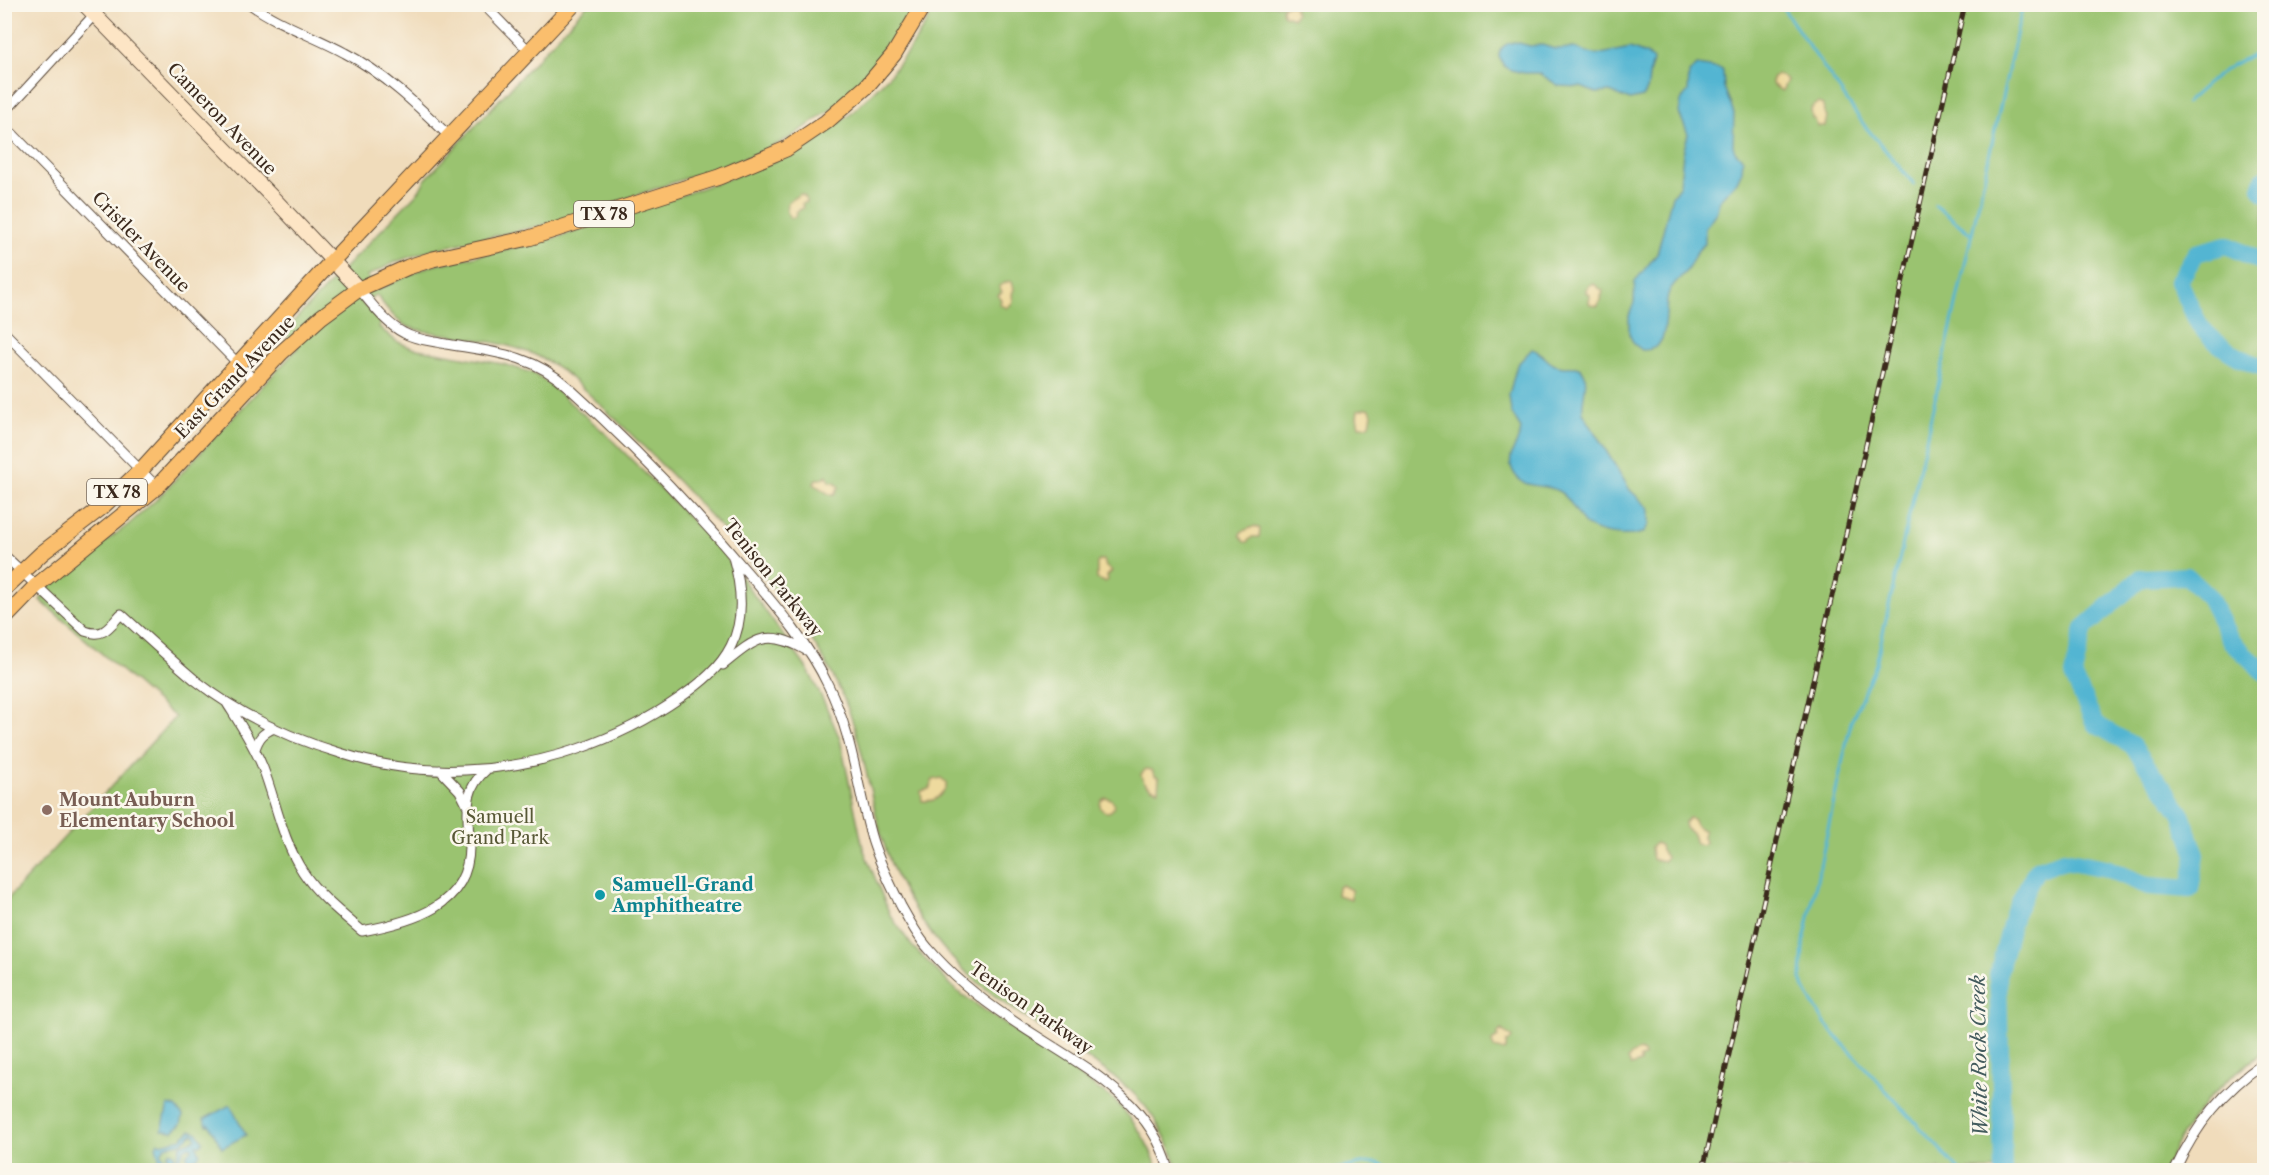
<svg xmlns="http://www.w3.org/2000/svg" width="2269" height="1175" viewBox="0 0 2269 1175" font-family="'Libre Caslon Text',serif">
  <rect width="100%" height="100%" fill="#fbf7ec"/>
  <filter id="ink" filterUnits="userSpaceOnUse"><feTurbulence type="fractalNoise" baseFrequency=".0167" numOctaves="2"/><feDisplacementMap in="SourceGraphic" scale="12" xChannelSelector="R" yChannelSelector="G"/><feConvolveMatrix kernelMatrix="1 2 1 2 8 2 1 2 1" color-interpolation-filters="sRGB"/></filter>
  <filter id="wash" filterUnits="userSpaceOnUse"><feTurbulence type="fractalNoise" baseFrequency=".008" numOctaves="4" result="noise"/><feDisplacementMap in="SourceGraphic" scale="24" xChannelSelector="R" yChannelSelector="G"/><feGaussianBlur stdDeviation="1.35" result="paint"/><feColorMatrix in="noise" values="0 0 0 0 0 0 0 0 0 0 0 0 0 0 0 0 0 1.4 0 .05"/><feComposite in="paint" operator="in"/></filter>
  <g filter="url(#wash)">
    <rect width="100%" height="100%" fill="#f0dcbb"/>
    <path fill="#9ac36f" stroke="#6a7646" stroke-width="1.5" d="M 587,5 L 921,5 L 874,70 L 832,109 L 791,137 L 759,153 L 561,221 L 431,250 L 398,261 L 367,276 L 377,290 L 427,267 L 555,238 L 626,215 L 766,165 L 810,143 L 851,114 L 888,77 L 913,45 L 937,5 L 2264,5 L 2264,1052 C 2221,1080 2183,1121 2165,1170 L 1178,1170 C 1171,1143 1152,1110 1131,1091 C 1115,1076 1098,1065 1080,1054 C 1033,1022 979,991 942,947 C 915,915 894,879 882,838 C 868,788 862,735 839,688 C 811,629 768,580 725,532 C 676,478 625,426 570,377 C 534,345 489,342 443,334 C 431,332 417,331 406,326 C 394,320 385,305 376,295 L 362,303 L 378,319 L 380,324 L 379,327 L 396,341 L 412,348 L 503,364 L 532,373 L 544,380 L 605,433 L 722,551 L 808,670 L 825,704 L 840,739 L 863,848 L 890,915 L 912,946 L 957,991 L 1114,1100 C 1135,1121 1149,1142 1158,1170 L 5,1170 L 4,903 L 175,717 L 40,600 L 49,587 L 64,572 L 128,525 L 158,498 L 298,348 L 283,332 L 419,191 L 425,180 Z"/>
    <path fill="#eeda9e" stroke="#94825e" stroke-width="1.5" d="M 1285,5 L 1296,5 L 1294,8 L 1296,13 L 1293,18 L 1283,14 L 1282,8 Z
      M 1776,75 L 1784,77 L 1787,80 L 1782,91 L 1772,84 L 1772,78 Z
      M 1818,103 L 1823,105 L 1824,113 L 1827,117 L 1825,126 L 1817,126 L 1815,120 L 1812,118 L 1811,109 Z
      M 800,194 L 805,196 L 806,202 L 802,204 L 803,208 L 796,212 L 795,217 L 790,218 L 787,212 L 788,202 Z
      M 1009,281 L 1012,282 L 1014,289 L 1012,294 L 1013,302 L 1007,308 L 1000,304 L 1001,300 L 998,295 L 1002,292 L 999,286 Z
      M 1591,284 L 1594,284 L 1603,291 L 1598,306 L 1590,305 L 1589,303 L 1590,295 L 1586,292 L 1586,289 Z
      M 1367,408 L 1370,409 L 1372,414 L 1370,424 L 1367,426 L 1359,426 L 1357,417 L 1358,410 Z
      M 827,475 L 830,482 L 835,482 L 839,487 L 834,495 L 829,494 L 814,484 L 816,479 L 821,479 Z
      M 1255,526 L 1260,529 L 1259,537 L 1252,537 L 1247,542 L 1244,542 L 1240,535 L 1241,532 Z
      M 1100,560 L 1104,560 L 1106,567 L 1112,571 L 1107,576 L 1108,580 L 1105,582 L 1097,579 L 1097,563 Z
      M 1146,769 L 1152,770 L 1154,775 L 1159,778 L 1158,790 C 1150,789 1142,782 1141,774 Z
      M 941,778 L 946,782 L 946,788 C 936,799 938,801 922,801 L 921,791 L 929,789 L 933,780 Z
      M1100 805a7 7 0 1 1 14 0a7 7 0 1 1-14 0Z
      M 1689,818 L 1693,819 L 1697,827 L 1704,831 L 1703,837 L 1705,842 L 1703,845 L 1696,844 L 1693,834 L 1685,828 L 1684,823 Z
      M 1656,843 L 1660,845 L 1661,851 L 1666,857 L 1664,861 L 1652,859 L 1651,847 Z
      M 1342,885 L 1351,890 L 1351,899 L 1337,895 L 1338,887 Z
      M 1501,1030 L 1512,1037 L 1510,1041 L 1506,1042 L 1506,1049 L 1504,1051 L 1494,1048 L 1492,1043 L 1493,1040 L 1498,1037 L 1498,1033 Z
      M 1639,1051 L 1643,1053 L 1644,1057 L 1640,1058 L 1640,1063 L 1631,1066 L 1628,1059 L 1632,1054 Z"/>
    <path fill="#53b5d2" stroke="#477078" stroke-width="1.5" fill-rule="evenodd" d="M 1515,42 L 1530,46 L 1542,45 L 1555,49 L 1575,48 L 1596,55 L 1630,48 L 1646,54 L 1653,60 C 1653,66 1649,70 1649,76 C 1648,85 1649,89 1643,97 L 1630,100 L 1610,92 L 1596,93 L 1581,87 L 1559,86 L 1539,73 L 1524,73 L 1511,70 L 1504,66 L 1499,57 C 1499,47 1507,43 1515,42 Z
      M 1697,65 L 1721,69 L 1723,71 L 1724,87 L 1734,113 L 1733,146 L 1735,151 L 1743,159 L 1742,171 L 1737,182 L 1719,200 L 1717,211 L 1705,228 L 1705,244 C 1694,251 1694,260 1687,270 C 1681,278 1673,283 1669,292 C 1662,310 1674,351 1642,350 L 1634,344 L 1629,334 L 1629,316 L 1634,303 L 1635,281 L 1657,254 L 1672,196 L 1680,185 L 1683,153 L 1688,134 L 1679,113 L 1681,101 L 1688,91 L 1689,73 Z
      M 1532,349 C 1542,352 1546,361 1555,365 C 1563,369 1572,365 1579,368 C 1593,375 1580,401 1583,413 L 1630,490 L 1649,508 L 1649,524 L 1644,532 C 1630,539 1593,534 1583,522 C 1574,511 1570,496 1556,490 C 1542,483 1521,491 1512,469 C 1506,455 1520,442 1521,429 L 1511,412 L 1509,395 L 1517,365 Z
      M 168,1105 L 176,1107 L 183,1116 L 181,1124 L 173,1131 L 162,1130 Z
      M 230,1105 L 246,1135 L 222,1148 L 209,1124 L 207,1125 L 204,1119 Z
      M 191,1130 L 198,1133 L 203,1141 L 201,1145 L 196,1145 L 200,1153 L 198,1157 L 189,1161 L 186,1154 L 192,1150 L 192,1147 L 189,1146 L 184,1149 C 180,1161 174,1171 160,1162 L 156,1146 L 158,1142 L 161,1144 L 180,1139 ZM 192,1134 L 195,1135 L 196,1139 L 181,1145 L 177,1158 L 174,1159 L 174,1153 L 170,1151 L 167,1155 L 172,1161 L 164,1159 L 161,1153 L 165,1146 L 181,1143 Z"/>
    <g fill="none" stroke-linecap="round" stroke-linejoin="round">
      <path stroke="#53b5d2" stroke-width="3" d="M 1780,4 L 1864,125 L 1914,184
        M 2186,103 C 2209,82 2230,61 2261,53 L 2264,55
        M 1935,205 L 1971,234
        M 1333,1170 C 1347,1168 1364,1161 1378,1163 C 1385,1165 1389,1170 1397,1170
        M 1959,1170 L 1826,1025 L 1804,988 L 1801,978 L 1803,945 L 1851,722 L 1876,664 L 2023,4"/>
      <path stroke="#53b5d2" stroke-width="18" d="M 2264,179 L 2261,188 L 2264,192
        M 2264,263 L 2227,245 L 2196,253 L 2179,281 C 2186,295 2191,310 2199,324 C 2211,342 2244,363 2264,367
        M 2003,1170 L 1998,974 L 2014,914 L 2036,870 L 2064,860 L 2106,868 L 2148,886 L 2190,889 L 2196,855 L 2181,813 L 2132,745 L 2095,724 L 2073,675 L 2084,628 L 2141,578 L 2187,576 L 2209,597 L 2231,641 L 2264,672"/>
    </g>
  </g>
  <g filter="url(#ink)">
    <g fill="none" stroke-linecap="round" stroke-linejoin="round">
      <g stroke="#564536" stroke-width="11">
        <path id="street" d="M 250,4 C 279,25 314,36 345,53 C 384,73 418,106 449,136
          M 483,4 L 530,52
          M 4,113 L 104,4
          M 4,125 L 255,381
          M 359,289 C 372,304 386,324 404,333 C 416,340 432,341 446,344 C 493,352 532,354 568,387 C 634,446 695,510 752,578 C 780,611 809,645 828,685 C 852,733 857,786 871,836 C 878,861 890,883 901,906 C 909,920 917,936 928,948 C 951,975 979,998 1009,1018 C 1069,1060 1149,1093 1169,1170
          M 4,332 L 157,487
          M 4,555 L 85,631 C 104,638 109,627 121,614 C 145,636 170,659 195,680 C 237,713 289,738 340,753 C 380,766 423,772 465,770 C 542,767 618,741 681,697 C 701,683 720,668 731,646 C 745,619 741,585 733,557
          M 723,665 C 755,639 766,628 806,650
          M 227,703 C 240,724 254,745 263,768 C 276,802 282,840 303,872 C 318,895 341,913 362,931 C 411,922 470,907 469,845 C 469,814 461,791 487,769
          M 255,749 C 259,737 263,733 274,728
          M 440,770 L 460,791 L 467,805
          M 2175,1170 C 2195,1126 2224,1090 2264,1063"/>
      </g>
      <g stroke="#564536" stroke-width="16">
        <path id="secondary" d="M 84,4 L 277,202 L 359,289"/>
      </g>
      <g stroke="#564536" stroke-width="17">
        <path id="primary" d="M 4,589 L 42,553 L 101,508 L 140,471 L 332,261 L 574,4
          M 4,619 L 36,586 L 157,487 L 281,353 L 321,317 L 359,289 L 408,267 L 433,259 L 529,238 L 719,177 L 786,149 L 826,122 L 866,87 L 894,54 L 924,4"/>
      </g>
      <use href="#street" stroke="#fff" stroke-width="9"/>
      <use href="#secondary" stroke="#fde5c5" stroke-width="14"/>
      <use href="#primary" stroke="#fabe6d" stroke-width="15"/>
      <g stroke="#3b2a1e" stroke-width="5">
        <path id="rail" d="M 1703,1170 L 1965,4"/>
      </g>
      <use href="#rail" stroke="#fbf7ec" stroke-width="3" stroke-dasharray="9" stroke-linecap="butt"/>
    </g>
  </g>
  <circle fill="#8d6e63" stroke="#fbf7ec" stroke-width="2" cx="47" cy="810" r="6"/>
  <circle fill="#0f9aa8" stroke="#fbf7ec" stroke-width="2" cx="600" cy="895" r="6"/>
  <g text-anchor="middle" stroke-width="5" stroke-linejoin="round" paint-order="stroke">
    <g fill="#fbf7ec" stroke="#75685c" stroke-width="1.5">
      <rect x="574" y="201" width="60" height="26" rx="4.5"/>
      <rect x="87" y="479" width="60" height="26" rx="4.5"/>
    </g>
    <g font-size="16" font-weight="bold" fill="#3b2a1e">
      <text x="604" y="220">TX 78</text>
      <text x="117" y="498">TX 78</text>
    </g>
    <g font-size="18" fill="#3b2a1e" stroke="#fbf7ec">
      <text transform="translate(222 119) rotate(46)" y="6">Cameron Avenue</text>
      <text transform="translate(141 242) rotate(46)" y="6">Cristler Avenue</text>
      <text transform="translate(235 377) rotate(-46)" y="6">East Grand Avenue</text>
      <text transform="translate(773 578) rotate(51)" y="6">Tenison Parkway</text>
      <text transform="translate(1031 1008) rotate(35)" y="6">Tenison Parkway</text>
    </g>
    <g font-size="18" font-weight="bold" fill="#785e54" stroke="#fbf7ec" text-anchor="start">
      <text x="59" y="806">Mount Auburn<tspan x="59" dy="21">Elementary School</tspan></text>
    </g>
    <g font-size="18" fill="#585836" stroke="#fbf7ec">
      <text x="500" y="823">Samuell<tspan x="500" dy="21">Grand Park</tspan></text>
    </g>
    <g font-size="18" font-weight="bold" fill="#0d838f" stroke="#fbf7ec" text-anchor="start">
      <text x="612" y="891">Samuell-Grand<tspan x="612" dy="21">Amphitheatre</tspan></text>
    </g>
    <g font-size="20" font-style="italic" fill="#435b5d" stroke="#fbf7ec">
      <text transform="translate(1979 1056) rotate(-91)" y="7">White Rock Creek</text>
    </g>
  </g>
  <rect width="2269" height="1175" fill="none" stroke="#fbf7ec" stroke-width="24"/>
</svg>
